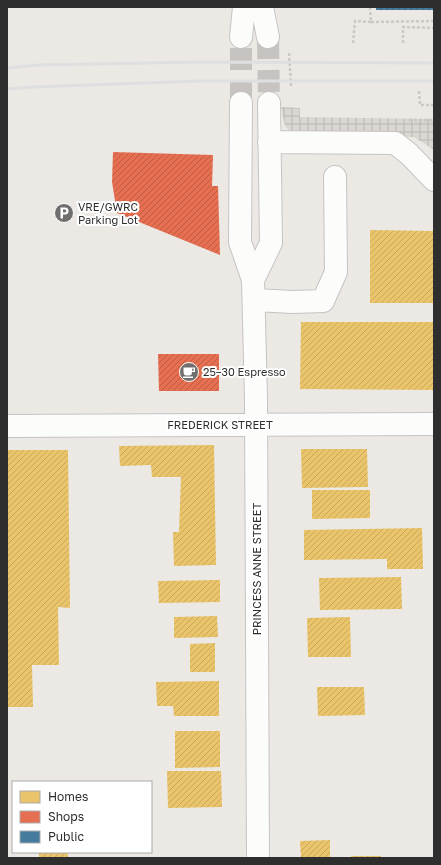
<svg xmlns="http://www.w3.org/2000/svg" width="441" height="865" viewBox="0 0 441 865" font-family="'Golos Text',sans-serif">
  <defs>
    <pattern id="plaza-grid" width="8" height="8" patternUnits="userSpaceOnUse"><rect width="8" height="8" fill="#dad6d2"/><path d="M0 4h8M4 0v8" fill="none" stroke="#bbb8b5"/></pattern>
    <pattern id="homes-hatch" width="6" height="6" patternUnits="userSpaceOnUse"><rect width="6" height="6" fill="#e9c46a"/><path d="M-1 1l2-2M0 6l6-6M5 7l2-2" fill="none" stroke="#c8a95c"/></pattern>
    <pattern id="shops-hatch" width="6" height="6" patternUnits="userSpaceOnUse"><rect width="6" height="6" fill="#e76f51"/><path d="M-1 1l2-2M0 6l6-6M5 7l2-2" fill="none" stroke="#bc5c44"/></pattern>
    <pattern id="public-hatch" width="6" height="6" patternUnits="userSpaceOnUse"><rect width="6" height="6" fill="#457b9d"/><path d="M-1 1l2-2M0 6l6-6M5 7l2-2" fill="none" stroke="#3a6580"/></pattern>
  </defs>
  <rect width="100%" height="100%" fill="#ece8e4"/>
  <path fill="url(#plaza-grid)" d="M 281,107 L 300,108 L 300,117 L 434,119 L 434,150 L 414,137 L 295,136 L 285,126 Z"/>
  <path fill="url(#homes-hatch)" d="M 370,230 L 434,231 L 434,303 L 370,303 Z
    M 301,322 L 434,322 L 434,390 L 300,389 Z
    M 214,445 L 216,565 L 174,566 L 173,532 L 179,532 L 181,477 L 152,477 L 151,465 L 120,466 L 119,446 Z
    M 301,449 L 367,449 L 368,487 L 302,488 Z
    M 7,450 L 68,450 L 70,608 L 58,607 L 59,665 L 32,665 L 33,707 L 7,707 Z
    M 312,490 L 370,490 L 370,518 L 312,519 Z
    M 422,528 L 423,569 L 387,569 L 387,559 L 304,560 L 304,530 Z
    M 401,577 L 402,609 L 320,610 L 319,578 Z
    M 220,580 L 220,602 L 159,603 L 158,581 Z
    M 217,616 L 218,637 L 174,638 L 174,617 Z
    M 350,617 L 351,657 L 308,657 L 307,618 Z
    M 215,643 L 215,672 L 190,672 L 190,644 Z
    M 219,681 L 219,716 L 174,716 L 173,706 L 157,706 L 156,682 Z
    M 317,687 L 364,687 L 365,715 L 318,716 Z
    M 175,731 L 220,731 L 220,767 L 175,768 Z
    M 167,771 L 221,771 L 222,807 L 168,808 Z
    M 330,840 L 330,858 L 301,858 L 300,841 Z
    M 39,852 L 68,852 L 68,858 L 39,858 Z
    M 351,856 L 381,856 L 381,858 L 351,858 Z"/>
  <path fill="url(#shops-hatch)" d="M 113,152 L 213,155 L 212,186 L 218,186 L 220,255 L 117,213 L 112,182 Z
    M 158,354 L 219,354 L 219,391 L 159,391 Z"/>
  <path fill="url(#public-hatch)" d="M 376,7 L 434,7 L 434,10 L 376,10 Z"/>
  <g fill="none" stroke-linecap="round" stroke-linejoin="round">
    <path stroke="#c6c3c0" stroke-width="22" stroke-dasharray="22 11" stroke-linecap="butt" d="M 268,37 L 269,103
      M 241,103 L 241,37"/>
    <g stroke="#c5c4c5" stroke-width="24">
      <path id="minor" d="M 262,7 L 268,37
        M 241,37 L 244,7
        M 241,103 L 240,242 L 253,280 L 256,400 L 258,858
        M 269,142 L 395,143 L 409,154 L 434,180
        M 253,280 L 271,243 L 269,103
        M 254,300 L 293,302 L 323,301 L 336,272 L 335,177
        M 7,426 L 434,424"/>
    </g>
    <path stroke="#c9c9c8" stroke-width="2.5" stroke-dasharray="3 2" stroke-linecap="butt" d="M 370,7 L 371,22 L 434,21
      M 353,43 L 355,21 L 371,22
      M 403,43 L 403,27 L 434,28
      M 289,53 L 291,86
      M 419,91 L 420,105 L 434,105
      M 409,120 L 434,120"/>
    <use href="#minor" stroke="#fcfcfb" stroke-width="22"/>
    <path stroke="#dfdfe1" stroke-width="3" d="M 7,68 L 39,65 L 200,62 L 434,63
      M 7,89 L 33,87 L 200,81 L 434,81"/>
  </g>
  <defs>
    <g id="parking-disc" transform="scale(1)"><circle r="9.5" fill="#706f6e" stroke="#fff"/><path d="M-3.5-5.5H1a3.5 3.5 0 0 1 0 7H-1V5.5H-3.5ZM-1-3.4V-.6H.8a1.4 1.4 0 0 0 0-2.8Z" fill="#fff"/></g>
    <g id="cafe-disc" transform="scale(1)"><circle r="9.5" fill="#706f6e" stroke="#fff"/><path d="M-5.5-4.5H6V0H3Q3 3.5 0 3.5H-2.5Q-5.5 3.5-5.5 0ZM3-3.2v2h1.7v-2ZM-6 4.5H4V6H-6Z" fill="#fff"/></g>
  </defs>
  <g fill-rule="evenodd">
    <use href="#parking-disc" x="64" y="213"/>
    <use href="#cafe-disc" x="189" y="372"/>
  </g>
  <g text-anchor="middle" stroke-width="4" stroke-linejoin="round" paint-order="stroke">
    <g font-size="11" fill="#2e2e2e" stroke="#fff" text-anchor="start">
      <text x="78" y="211">VRE/GWRC<tspan x="78" dy="13">Parking Lot</tspan></text>
      <text x="203" y="376">25–30 Espresso</text>
    </g>
    <g font-size="11" fill="#2e2e2e" stroke="#fff">
      <text x="220" y="429">FREDERICK STREET</text>
      <text transform="translate(257 569) rotate(-90)" y="4">PRINCESS ANNE STREET</text>
    </g>
  </g>
  <rect width="441" height="865" fill="none" stroke="#2e2e2e" stroke-width="16"/>
  <rect x="12" y="781" width="140" height="72" fill="#ffffff" stroke="#ababab"/>
  <rect x="20" y="791" width="20" height="12" fill="#e9c46a" stroke="#ababab"/>
  <text x="48" y="801" font-size="12" fill="#2e2e2e">Homes</text>
  <rect x="20" y="811" width="20" height="12" fill="#e76f51" stroke="#ababab"/>
  <text x="48" y="821" font-size="12" fill="#2e2e2e">Shops</text>
  <rect x="20" y="831" width="20" height="12" fill="#457b9d" stroke="#ababab"/>
  <text x="48" y="841" font-size="12" fill="#2e2e2e">Public</text>
</svg>
